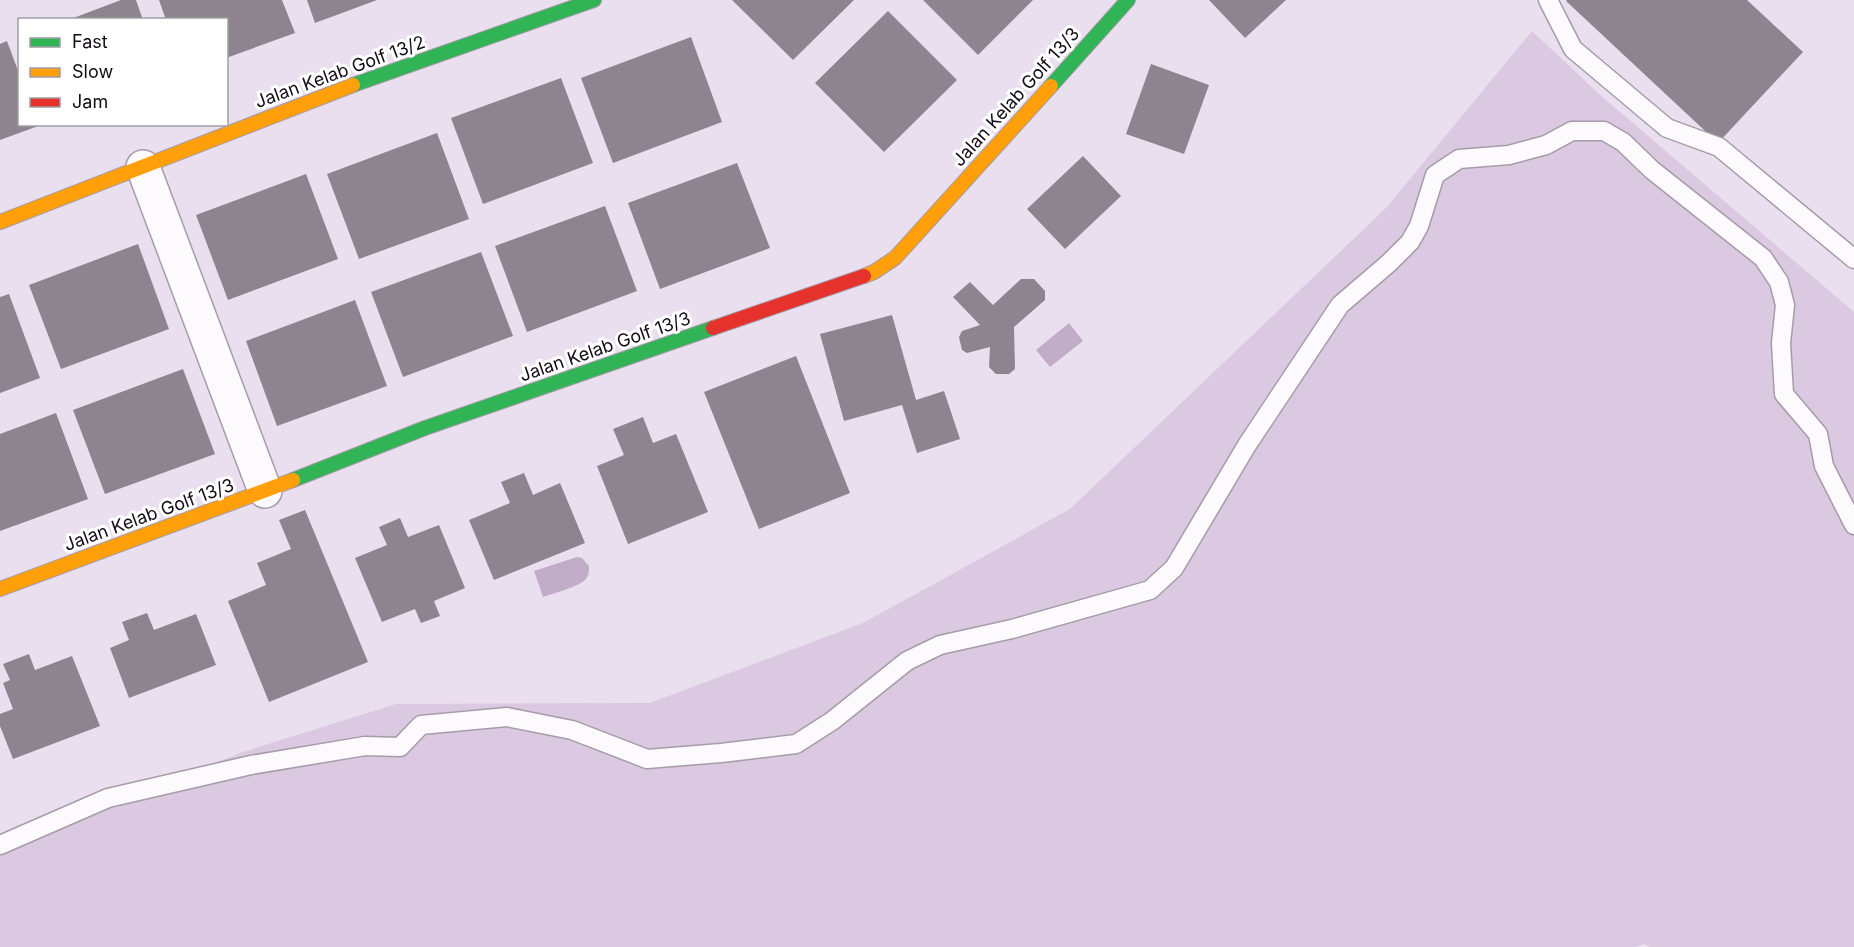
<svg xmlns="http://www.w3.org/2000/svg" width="1854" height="947" viewBox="0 0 1854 947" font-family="Inter,sans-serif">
  <rect width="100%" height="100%" fill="#eadfef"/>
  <path fill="#dbc8e1" d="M 1532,31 L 1599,94 L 1854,312 L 1854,947 L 1650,947 L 1644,944 L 1635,947 L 0,947 L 0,848 L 240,753 L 396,704 L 650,703 L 863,623 L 1070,509 L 1386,208 Z"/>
  <path fill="#c1adc7" d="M 1069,323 L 1083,341 L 1050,367 L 1036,350 Z
    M 577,557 L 582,558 L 589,566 C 589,571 589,576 585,580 C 578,587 554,593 543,597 L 534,571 Z"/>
  <path fill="#8d8490" d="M 121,0 L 136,0 L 143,20 L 68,20 Z
    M 159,0 L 282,0 L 295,33 L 226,58 L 226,20 L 166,20 Z
    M 307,0 L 377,0 L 315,23 Z
    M 732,0 L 854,0 L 793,60 Z
    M 923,0 L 1033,0 L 978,55 Z
    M 1209,0 L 1286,0 L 1245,38 Z
    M 1567,0 L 1747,0 L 1803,52 L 1718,143 L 1566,1 Z
    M 888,11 L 957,80 L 884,152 L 815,83 Z
    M 691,37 L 722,122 L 613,163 L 581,78 Z
    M 7,41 L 20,76 L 20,124 L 41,125 L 0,140 L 0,44 Z
    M 1151,64 L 1209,85 L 1184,154 L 1126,134 Z
    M 561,78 L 593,163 L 483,204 L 451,118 Z
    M 437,133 L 469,219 L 359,259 L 327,174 Z
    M 1083,156 L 1121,196 L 1065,249 L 1027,209 Z
    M 737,163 L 770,248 L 660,289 L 628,203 Z
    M 306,174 L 338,259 L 228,300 L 196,215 Z
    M 605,206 L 637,291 L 527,332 L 495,246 Z
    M 138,244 L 169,329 L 61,369 L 29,285 Z
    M 481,252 L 513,336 L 403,377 L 371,292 Z
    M 1021,279 L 1034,279 L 1045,291 L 1045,300 L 1014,327 L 1015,369 L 1009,374 L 996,374 L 989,367 L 990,347 L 967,353 L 962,350 L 959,337 L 962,331 L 980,325 L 953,297 L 970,282 L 993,305 Z
    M 9,294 L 40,378 L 0,393 L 0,297 Z
    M 355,300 L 387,386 L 277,426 L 246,341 Z
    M 892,315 L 916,400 L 944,391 L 960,439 L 917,453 L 902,405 L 844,421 L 820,334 Z
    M 796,356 L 850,493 L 759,529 L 704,392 Z
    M 183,369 L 215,454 L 105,494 L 73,410 Z
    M 56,413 L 88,499 L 0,531 L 0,434 Z
    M 643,417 L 653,443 L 676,434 L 708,512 L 628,544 L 597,466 L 624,455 L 613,429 Z
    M 524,473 L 533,495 L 560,483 L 585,543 L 494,580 L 469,520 L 510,503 L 501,482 Z
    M 305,510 L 368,662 L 269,702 L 228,601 L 266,585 L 257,563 L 291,549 L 279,520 Z
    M 400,518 L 408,537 L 439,525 L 465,588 L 434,601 L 440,616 L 421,623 L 415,609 L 382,622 L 355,558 L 387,545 L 379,527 Z
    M 147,613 L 154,630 L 196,614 L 216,665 L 129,698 L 110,648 L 129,640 L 122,622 Z
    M 29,654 L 35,670 L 72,656 L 100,726 L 13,759 L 0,726 L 0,714 L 13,709 L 3,683 L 10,680 L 3,664 Z"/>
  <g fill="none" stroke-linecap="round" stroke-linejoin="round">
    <g stroke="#a59ca8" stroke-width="21">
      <path id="lane" d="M 1548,0 L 1573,49 L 1667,128 L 1719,147 L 1854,259
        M 0,845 L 108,798 L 251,765 L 365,746 L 400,747 L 421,725 L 507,717 L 572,730 L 647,759 L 721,753 L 796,744 L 832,721 L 907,661 L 940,645 L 1012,629 L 1150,590 L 1174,568 L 1247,445 L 1340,305 L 1389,263 L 1410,242 L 1419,226 L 1435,175 L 1459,159 L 1509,155 L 1546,145 L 1572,131 L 1604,131 L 1623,142 L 1652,170 L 1763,258 L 1779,282 L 1785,305 L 1781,343 L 1784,394 L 1818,434 L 1824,466 L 1854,525"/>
    </g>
    <g stroke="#a59ca8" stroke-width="36">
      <path id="street" d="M 143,167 L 265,491"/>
    </g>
    <g stroke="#a59ca8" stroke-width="16">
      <path id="fast" d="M 353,85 L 594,0
        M 1051,86 L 1128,0
        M 293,480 L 425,428 L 713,328"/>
    </g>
    <g stroke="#a59ca8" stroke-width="16">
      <path id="slow" d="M 0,222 L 353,85
        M 864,276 L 874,272 L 895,258 L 1051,86
        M 0,589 L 293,480"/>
    </g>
    <g stroke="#a59ca8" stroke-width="16">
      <path id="jam" d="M 713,328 L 864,276"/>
    </g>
    <use href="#lane" stroke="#fcfafd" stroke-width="18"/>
    <use href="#street" stroke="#fcfafd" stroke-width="33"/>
    <use href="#fast" stroke="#30b455" stroke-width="14"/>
    <use href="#slow" stroke="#ff9f0a" stroke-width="14"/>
    <use href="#jam" stroke="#e5322d" stroke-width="14"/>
  </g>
  <g text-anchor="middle" stroke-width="6" stroke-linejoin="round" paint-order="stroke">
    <g font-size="18" fill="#130c15" stroke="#fff">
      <text transform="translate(340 72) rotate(-20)" y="6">Jalan Kelab Golf 13/2</text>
      <text transform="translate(1016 97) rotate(-48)" y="6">Jalan Kelab Golf 13/3</text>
      <text transform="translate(605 347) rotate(-19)" y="6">Jalan Kelab Golf 13/3</text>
      <text transform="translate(149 515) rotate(-20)" y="6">Jalan Kelab Golf 13/3</text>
    </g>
  </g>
  <rect x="18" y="18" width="210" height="108" fill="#ffffff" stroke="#a19ea1" stroke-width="1.5"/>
  <rect x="30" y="38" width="30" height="9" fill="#30b455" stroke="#a19ea1" stroke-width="1.5"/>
  <text x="72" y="48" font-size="18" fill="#130c15">Fast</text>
  <rect x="30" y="68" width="30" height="9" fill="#ff9f0a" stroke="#a19ea1" stroke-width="1.5"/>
  <text x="72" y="78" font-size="18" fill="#130c15">Slow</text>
  <rect x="30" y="98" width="30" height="9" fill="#e5322d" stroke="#a19ea1" stroke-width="1.5"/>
  <text x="72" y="108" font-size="18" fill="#130c15">Jam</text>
</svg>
